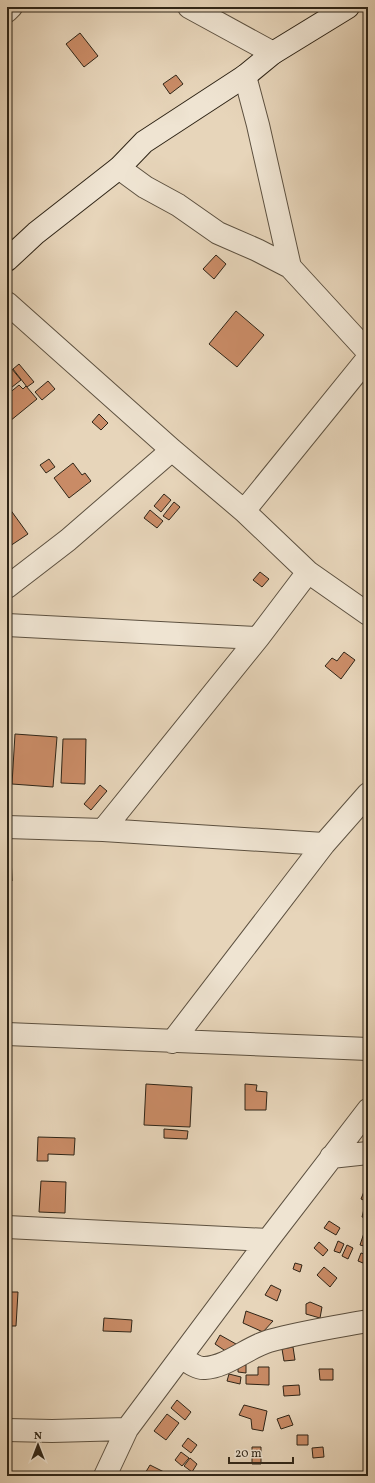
<svg xmlns="http://www.w3.org/2000/svg" width="375" height="1483" viewBox="0 0 375 1483" font-family="Vollkorn,serif">
  <rect width="100%" height="100%" fill="#e7d5ba"/>
  <filter id="stains"><feTurbulence type="fractalNoise" baseFrequency=".005" numOctaves="4"/><feColorMatrix values="0 0 0 0 .2 0 0 0 0 .09 0 0 0 0 .02 0 0 0 .5 -.17"/></filter>
  <radialGradient id="worn" r=".72"><stop offset=".6" stop-color="#630" stop-opacity="0"/><stop offset="1" stop-color="#630" stop-opacity=".3"/></radialGradient>
  <path fill="#ca8c67" stroke="#2f2517" d="M 80,33 L 98,56 L 84,67 L 66,44 Z
    M 176,75 L 183,84 L 170,94 L 163,84 Z
    M 216,255 L 226,264 L 214,279 L 203,269 Z
    M 236,311 L 264,335 L 237,367 L 209,344 Z
    M 7,363 L 21,380 L 7,391 Z
    M 19,364 L 34,382 L 27,387 L 13,369 Z
    M 48,381 L 55,389 L 42,400 L 35,392 Z
    M 19,385 L 23,389 L 26,386 L 37,399 L 10,421 L 7,418 L 7,395 Z
    M 99,414 L 108,423 L 101,430 L 92,422 Z
    M 49,459 L 55,467 L 46,473 L 40,465 Z
    M 73,463 L 82,475 L 85,473 L 91,481 L 69,498 L 54,478 Z
    M 164,494 L 171,500 L 161,512 L 154,506 Z
    M 174,502 L 180,507 L 169,520 L 163,516 Z
    M 7,505 L 28,534 L 7,548 Z
    M 150,510 L 163,521 L 157,528 L 144,518 Z
    M 260,572 L 269,579 L 262,587 L 253,580 Z
    M 344,652 L 355,660 L 341,679 L 325,666 L 332,658 L 337,661 Z
    M 15,734 L 57,737 L 53,787 L 12,784 Z
    M 63,739 L 86,739 L 85,784 L 61,783 Z
    M 100,785 L 107,791 L 91,810 L 84,804 Z
    M 7,853 L 11,853 L 12,881 L 7,881 Z
    M 7,894 L 9,894 L 7,932 Z
    M 146,1084 L 192,1087 L 190,1127 L 144,1125 Z
    M 245,1084 L 257,1085 L 256,1091 L 267,1092 L 266,1110 L 245,1110 Z
    M 164,1129 L 188,1131 L 187,1139 L 164,1138 Z
    M 38,1137 L 75,1138 L 74,1155 L 48,1154 L 48,1161 L 37,1161 Z
    M 41,1181 L 66,1182 L 65,1213 L 39,1212 Z
    M 365,1189 L 368,1190 L 368,1202 L 361,1199 Z
    M 365,1205 L 368,1206 L 368,1218 L 362,1217 Z
    M 329,1221 L 340,1228 L 336,1235 L 324,1228 Z
    M 364,1233 L 368,1234 L 368,1247 L 360,1245 Z
    M 338,1241 L 344,1244 L 340,1253 L 334,1251 Z
    M 319,1242 L 328,1250 L 323,1256 L 314,1248 Z
    M 347,1245 L 353,1248 L 348,1259 L 342,1256 Z
    M 7,1251 L 9,1251 L 9,1263 L 7,1263 Z
    M 361,1253 L 367,1255 L 363,1263 L 358,1261 Z
    M 295,1263 L 302,1265 L 300,1272 L 293,1269 Z
    M 324,1267 L 337,1278 L 330,1287 L 317,1275 Z
    M 365,1284 L 368,1284 L 368,1308 L 365,1308 Z
    M 271,1285 L 281,1290 L 277,1301 L 265,1295 Z
    M 7,1292 L 18,1292 L 16,1326 L 7,1326 Z
    M 310,1302 L 322,1307 L 320,1318 L 306,1314 L 306,1304 Z
    M 246,1311 L 273,1321 L 263,1332 L 243,1323 Z
    M 104,1318 L 132,1320 L 131,1332 L 103,1331 Z
    M 220,1335 L 236,1344 L 230,1354 L 215,1344 Z
    M 293,1347 L 295,1360 L 284,1361 L 282,1349 Z
    M 238,1365 L 246,1365 L 246,1373 L 238,1372 Z
    M 258,1367 L 269,1367 L 269,1385 L 246,1384 L 246,1375 L 258,1375 Z
    M 319,1369 L 333,1369 L 333,1380 L 320,1380 Z
    M 229,1374 L 241,1377 L 240,1384 L 227,1381 Z
    M 299,1385 L 300,1395 L 284,1396 L 283,1386 Z
    M 365,1393 L 368,1393 L 368,1403 L 365,1403 Z
    M 177,1400 L 191,1412 L 185,1420 L 171,1408 Z
    M 244,1405 L 267,1411 L 263,1431 L 252,1429 L 251,1419 L 239,1415 Z
    M 167,1414 L 179,1423 L 166,1440 L 154,1431 Z
    M 289,1415 L 293,1425 L 281,1429 L 277,1419 Z
    M 297,1435 L 308,1435 L 308,1445 L 297,1445 Z
    M 188,1438 L 197,1445 L 191,1453 L 182,1446 Z
    M 252,1447 L 261,1447 L 261,1464 L 252,1464 Z
    M 323,1447 L 324,1457 L 313,1458 L 312,1448 Z
    M 181,1452 L 189,1458 L 182,1466 L 175,1460 Z
    M 190,1458 L 197,1464 L 192,1472 L 184,1466 Z
    M 150,1465 L 164,1472 L 162,1476 L 144,1475 Z"/>
  <g fill="none" stroke-linecap="round" stroke-linejoin="round">
    <g stroke="#5d5140" stroke-width="24">
      <path id="street" d="M 189,7 L 273,53
        M 7,11 L 11,7
        M 245,76 L 258,125 L 290,267 L 368,352
        M 119,168 L 145,187 L 178,205 L 218,233 L 257,250 L 290,267
        M 7,303 L 172,450 L 244,511 L 308,572 L 368,614
        M 244,511 L 368,358
        M 7,587 L 68,540 L 172,450
        M 7,625 L 258,638 L 103,830
        M 258,638 L 308,572
        M 7,827 L 103,830 L 324,844
        M 7,1034 L 368,1049
        M 172,1042 L 324,844 L 368,794
        M 331,1157 L 368,1153
        M 7,1227 L 268,1240
        M 181,1357 C 187,1361 197,1369 205,1368 C 227,1367 248,1347 269,1341 C 301,1332 335,1327 368,1321
        M 7,1430 L 52,1431 L 127,1429 L 268,1240 L 368,1110
        M 105,1476 L 127,1429"/>
    </g>
    <g stroke="#2f2517" stroke-width="24">
      <path id="secondary" d="M 7,260 L 36,233 L 119,168 L 144,142 L 245,76 L 273,53 L 348,7"/>
    </g>
    <use href="#street" stroke="#efe4d2" stroke-width="22"/>
    <use href="#secondary" stroke="#efe4d2" stroke-width="22"/>
  </g>
  <rect width="375" height="1483" fill="none" stroke="#e7d5ba" stroke-width="24"/>
  <rect x="8" y="8" width="359" height="1467" fill="none" stroke="#2f2517" stroke-width="2"/>
  <rect x="12" y="12" width="351" height="1459" fill="none" stroke="#2f2517"/>
  <g transform="translate(38 1445)" stroke="#efe4d2" stroke-width="3" paint-order="stroke">
  <path d="M0-3L7 15L0 10L-7 15Z" fill="#2f2517"/>
  <text y="-6" font-size="11" font-weight="bold" text-anchor="middle" fill="#2f2517">N</text>
  </g>
  <path d="M229 1457v6h64v-6" fill="none" stroke="#2f2517" stroke-width="2"/>
  <text x="235" y="1457" font-size="12" fill="#2f2517" stroke="#efe4d2" stroke-width="3" paint-order="stroke">20 m</text>
  <rect width="100%" height="100%" filter="url(#stains)"/>
  <rect width="100%" height="100%" fill="url(#worn)"/>
</svg>
